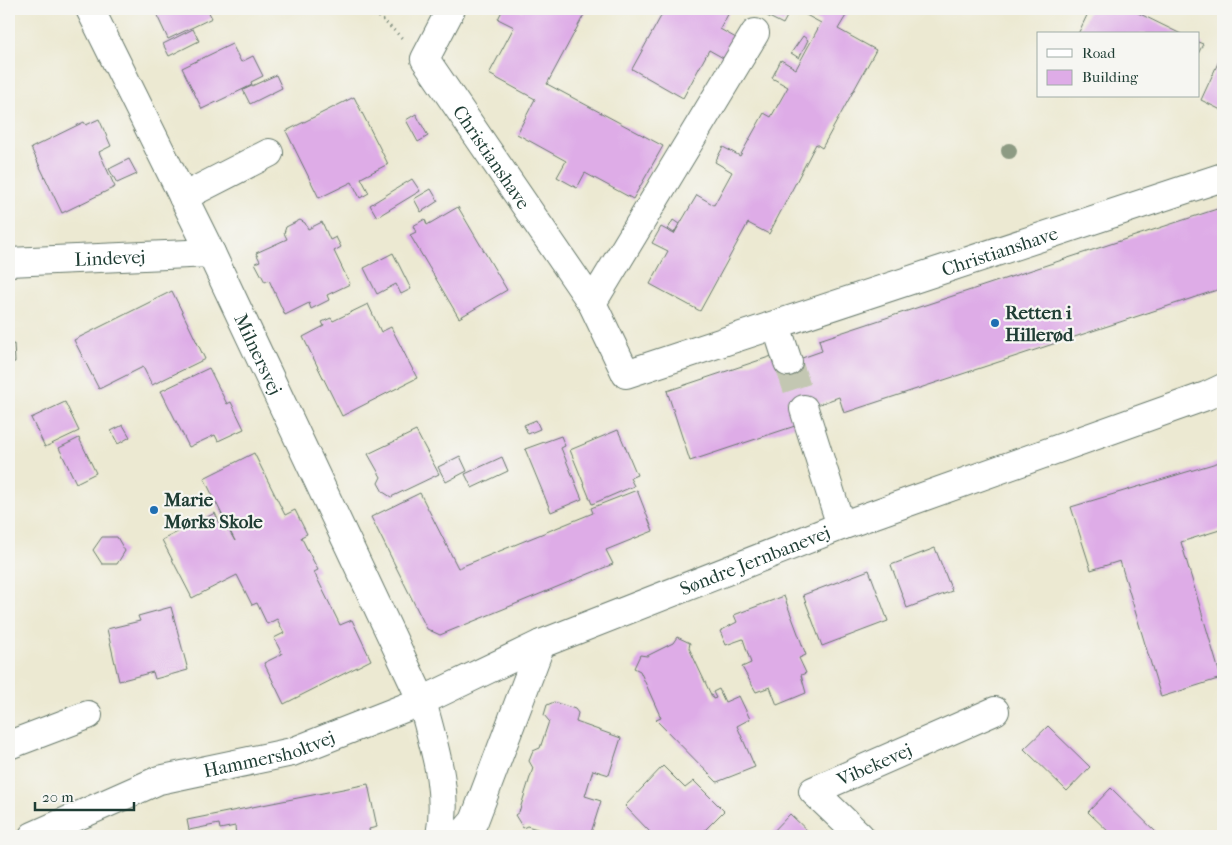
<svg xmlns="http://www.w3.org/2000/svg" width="1232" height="845" viewBox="0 0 1232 845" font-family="'IM FELL French Canon',serif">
  <rect width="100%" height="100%" fill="#f6f6f2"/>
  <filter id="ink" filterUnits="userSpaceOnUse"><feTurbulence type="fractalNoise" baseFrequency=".02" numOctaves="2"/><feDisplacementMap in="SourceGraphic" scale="10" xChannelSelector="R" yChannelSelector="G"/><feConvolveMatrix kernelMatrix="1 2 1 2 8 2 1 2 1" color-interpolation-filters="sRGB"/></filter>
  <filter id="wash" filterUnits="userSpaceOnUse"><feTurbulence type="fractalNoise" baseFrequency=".0096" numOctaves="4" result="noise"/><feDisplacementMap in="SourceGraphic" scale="20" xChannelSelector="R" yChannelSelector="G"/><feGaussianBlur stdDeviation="1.12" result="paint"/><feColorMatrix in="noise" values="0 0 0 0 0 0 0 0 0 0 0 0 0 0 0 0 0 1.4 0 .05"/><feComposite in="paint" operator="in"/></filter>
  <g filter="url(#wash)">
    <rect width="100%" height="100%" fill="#ece9d2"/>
    <g id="blocks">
      <path fill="#deace7" d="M 154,9 L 207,9 L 212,18 L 168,39 Z
        M 503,9 L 522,11 L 523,9 L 587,9 L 547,84 L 663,146 L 633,199 L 585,173 L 577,188 L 557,177 L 566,161 L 517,134 L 535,99 L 489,74 L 514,27 L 498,19 Z
        M 665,9 L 731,9 L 720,29 L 736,38 L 725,59 L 709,50 L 683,98 L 632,69 Z
        M 771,9 L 791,9 L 783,24 L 767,16 Z
        M 795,9 L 850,9 L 838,29 L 876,50 L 822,148 L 816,144 L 769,234 L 748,223 L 700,311 L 650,284 L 668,251 L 652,243 L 661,227 L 674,234 L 697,195 L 714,205 L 732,172 L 715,162 L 723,147 L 740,156 L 764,113 L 771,117 L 788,87 L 772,78 L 781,60 L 796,69 L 821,23 Z
        M 1090,9 L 1130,9 L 1181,34 L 1078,34 Z
        M 193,29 L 199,41 L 169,56 L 163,44 Z
        M 803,36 L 808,40 L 799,58 L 791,53 Z
        M 1198,42 L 1203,44 L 1198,54 Z
        M 232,44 L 241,62 L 253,56 L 263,76 L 251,82 L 252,85 L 202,109 L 182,68 Z
        M 1223,52 L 1223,111 L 1201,100 Z
        M 276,75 L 282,88 L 250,104 L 243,90 Z
        M 354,97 L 388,164 L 361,178 L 369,193 L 360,198 L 352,182 L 319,198 L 286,131 Z
        M 416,114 L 428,136 L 418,142 L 406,120 Z
        M 99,119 L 111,146 L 99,152 L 115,187 L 62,213 L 31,148 L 84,122 L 86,125 Z
        M 129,159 L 137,174 L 117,183 L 109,169 Z
        M 412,179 L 420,191 L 377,217 L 370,205 Z
        M 431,189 L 438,201 L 421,212 L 414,199 Z
        M 458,207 L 507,290 L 459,318 L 410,235 L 416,232 L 413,226 L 425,219 L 427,225 Z
        M 1223,207 L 1223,288 L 844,413 L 839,397 L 797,412 L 801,424 L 690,461 L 667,391 L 778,354 L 782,365 L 822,351 L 819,340 Z
        M 300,220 L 305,223 L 308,229 L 322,222 L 330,240 L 336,237 L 341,247 L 334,251 L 350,284 L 327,295 L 329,300 L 311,309 L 309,303 L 285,315 L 269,280 L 265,282 L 255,263 L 260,261 L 256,253 L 287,239 L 284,233 L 286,227 Z
        M 673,220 L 679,224 L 674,233 L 668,229 Z
        M 393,253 L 411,289 L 401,294 L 396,284 L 377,294 L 364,268 Z
        M 172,291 L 205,359 L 152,385 L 143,367 L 99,389 L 74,340 Z
        M 368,304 L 381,332 L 391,327 L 417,378 L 342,416 L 303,337 L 324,326 L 322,322 L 331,318 L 333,321 Z
        M 14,344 L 15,362 L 9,362 L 9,345 Z
        M 209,368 L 227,404 L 231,402 L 244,429 L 218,441 L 215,435 L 189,447 L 161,391 Z
        M 65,402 L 79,431 L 45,447 L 31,418 Z
        M 536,420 L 540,429 L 528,434 L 524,425 Z
        M 123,425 L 130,437 L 118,444 L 111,431 Z
        M 618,430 L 637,475 L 630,478 L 634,486 L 592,504 L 570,450 Z
        M 416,431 L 439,474 L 391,497 L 383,492 L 378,483 L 381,477 L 368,454 Z
        M 561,436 L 565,446 L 561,448 L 582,499 L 551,512 L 525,449 Z
        M 79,438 L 96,473 L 76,483 L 59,448 Z
        M 254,453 L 285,515 L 295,510 L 307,534 L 301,537 L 318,570 L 314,572 L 340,625 L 352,620 L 371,660 L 284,704 L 264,663 L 282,654 L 274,638 L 284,633 L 277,619 L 267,624 L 257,603 L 252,605 L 237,575 L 192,598 L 162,540 L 215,513 L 220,524 L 224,522 L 235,541 L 204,478 Z
        M 460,456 L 467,471 L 446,482 L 438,467 Z
        M 502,457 L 508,471 L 472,488 L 465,474 Z
        M 1223,461 L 1223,529 L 1181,542 L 1221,678 L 1161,697 L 1120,561 L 1091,570 L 1071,507 Z
        M 637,490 L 653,531 L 606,550 L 613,564 L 440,635 L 427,629 L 371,517 L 420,493 L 458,568 L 593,513 L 591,508 Z
        M 102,537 L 117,537 L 125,551 L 117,564 L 102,564 L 93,550 Z
        M 935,548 L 952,591 L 907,608 L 891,565 Z
        M 869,570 L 888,621 L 822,646 L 803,595 Z
        M 784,596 L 806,655 L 799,658 L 806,673 L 801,675 L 806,693 L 777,705 L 770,687 L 756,692 L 742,667 L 751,663 L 743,639 L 726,645 L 720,631 L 737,622 L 734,615 Z
        M 171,607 L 188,670 L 155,679 L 153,672 L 119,681 L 107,629 L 140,621 L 138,616 Z
        M 677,637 L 690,643 L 689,648 L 713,699 L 716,698 L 713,692 L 719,689 L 725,702 L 739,696 L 750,719 L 737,726 L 755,767 L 717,782 L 656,720 L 661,718 L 640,671 L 634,668 L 640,655 L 647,656 L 673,643 Z
        M 554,702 L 575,709 L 578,713 L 576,722 L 621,738 L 609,775 L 593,770 L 585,796 L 601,801 L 590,836 L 560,836 L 527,826 L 523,828 L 515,815 L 519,812 L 533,768 L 529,761 L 533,751 L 540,748 L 549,721 L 544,715 L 547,705 Z
        M 1048,726 L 1090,767 L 1067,791 L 1024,749 Z
        M 663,766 L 685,788 L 694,781 L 724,811 L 699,836 L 646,836 L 650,832 L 625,806 Z
        M 368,784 L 377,827 L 369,829 L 370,836 L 236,836 L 235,826 L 220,829 L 219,824 L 189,830 L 187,820 Z
        M 1111,788 L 1160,836 L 1113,836 L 1088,812 Z
        M 790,814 L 813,836 L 769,836 Z"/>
    </g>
  </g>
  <g filter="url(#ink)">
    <use href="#blocks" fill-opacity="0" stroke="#67796b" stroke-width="1"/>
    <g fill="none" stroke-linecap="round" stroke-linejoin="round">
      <path stroke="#c3c7b2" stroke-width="28" stroke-dasharray="28 14" stroke-linecap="butt" d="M 788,362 L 804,409"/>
      <g stroke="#67796b" stroke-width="30">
        <g id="minor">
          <path id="s1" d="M 90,9 L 211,253 L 422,701 C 434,747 449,789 440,836"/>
          <path id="s2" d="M 451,9 L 425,59 L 592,303 L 626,374 L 1223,177"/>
          <path d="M 183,197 L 269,153"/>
          <path id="s3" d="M 9,262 L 211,253"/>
          <path d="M 592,303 L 755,33"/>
          <path d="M 776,325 L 788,362"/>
          <path d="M 804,409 L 841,526"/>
          <path d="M 9,745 L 88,715"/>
          <path id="s4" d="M 33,836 L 159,780 L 292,752 L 422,701 L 541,644 L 841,526 L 1206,396 L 1223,388"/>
          <path d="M 461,836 L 474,821 L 541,644"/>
          <path id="s5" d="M 860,836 L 813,791 L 995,711"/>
        </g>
      </g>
      <path stroke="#67796b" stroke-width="3" stroke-dasharray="1 4" stroke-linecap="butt" d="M 366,9 L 381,18 L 402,38"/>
      <use href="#minor" stroke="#fff" stroke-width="28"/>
    </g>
    <circle fill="#8d9b83" cx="1009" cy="151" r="8"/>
  </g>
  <g fill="#1f6fb2" stroke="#f6f6f2" stroke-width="2">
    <circle cx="995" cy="323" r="5"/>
    <circle cx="154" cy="510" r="5"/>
  </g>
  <g text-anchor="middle" stroke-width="4.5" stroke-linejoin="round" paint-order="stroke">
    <g font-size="19" fill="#1f3d34" stroke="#f6f6f2">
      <text dy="7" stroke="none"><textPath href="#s2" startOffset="175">Christianshave</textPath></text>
      <text dy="7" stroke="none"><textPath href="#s2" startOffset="824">Christianshave</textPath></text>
      <text dy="7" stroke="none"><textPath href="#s3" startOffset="101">Lindevej</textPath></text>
      <text dy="7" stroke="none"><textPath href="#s1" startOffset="384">Milnersvej</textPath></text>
      <text dy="7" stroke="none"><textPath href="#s4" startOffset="775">Søndre Jernbanevej</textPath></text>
      <text dy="7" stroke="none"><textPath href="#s4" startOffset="251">Hammersholtvej</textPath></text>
      <text dy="7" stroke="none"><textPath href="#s5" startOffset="132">Vibekevej</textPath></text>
    </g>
    <g font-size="19" font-weight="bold" fill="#1f3d34" stroke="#f6f6f2" text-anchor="start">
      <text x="1005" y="319">Retten i<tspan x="1005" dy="22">Hillerød</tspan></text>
      <text x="164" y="506">Marie<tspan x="164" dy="22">Mørks Skole</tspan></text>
    </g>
  </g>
  <rect width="1232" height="845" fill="none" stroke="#f6f6f2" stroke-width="30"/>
  <rect x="1037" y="32" width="162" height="65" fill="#f6f6f2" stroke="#a0aca6"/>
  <rect x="1047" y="49" width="25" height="8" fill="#ffffff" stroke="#a0aca6"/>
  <text x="1082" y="58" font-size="15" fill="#1f3d34">Road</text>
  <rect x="1047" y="70" width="25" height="15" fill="#deace7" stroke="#a0aca6"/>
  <text x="1082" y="82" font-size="15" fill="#1f3d34">Building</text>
  <path d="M35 802v8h99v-8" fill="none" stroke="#1f3d34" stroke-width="2.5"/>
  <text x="42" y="802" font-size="15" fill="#1f3d34" stroke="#f6f6f2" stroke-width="4" paint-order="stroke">20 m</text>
</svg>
